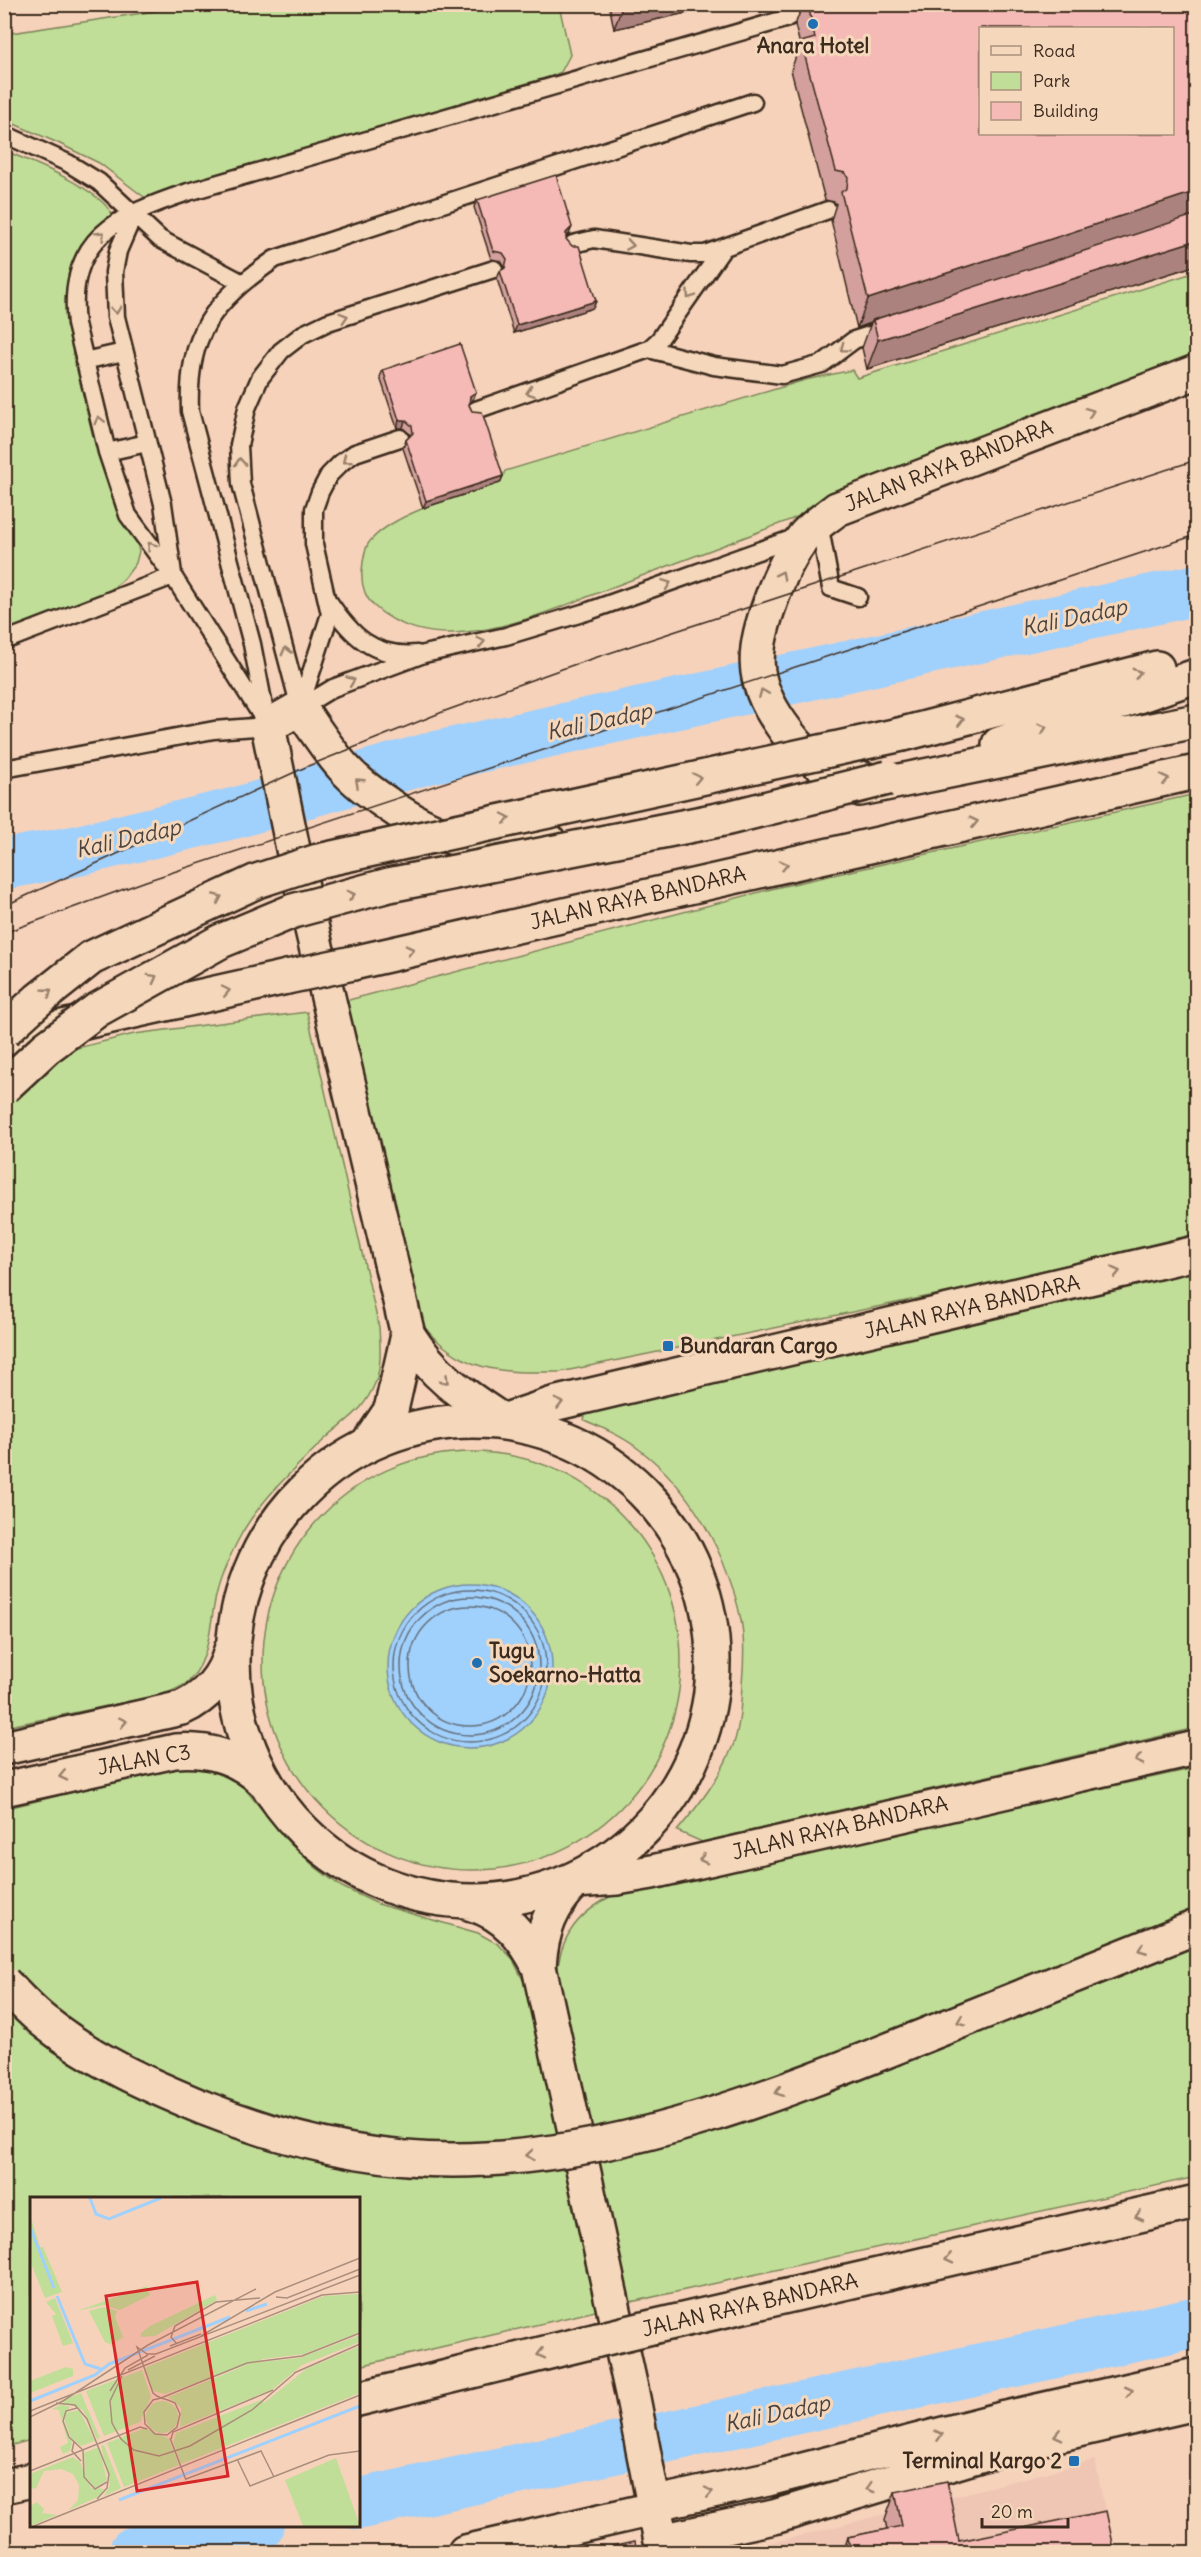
<svg xmlns="http://www.w3.org/2000/svg" width="1201" height="2557" viewBox="0 0 1201 2557" font-family="Delius,sans-serif">
  <rect width="100%" height="100%" fill="#f6d2bb"/>
  <filter id="ink" filterUnits="userSpaceOnUse"><feTurbulence type="fractalNoise" baseFrequency=".0167" numOctaves="2"/><feDisplacementMap in="SourceGraphic" scale="12" xChannelSelector="R" yChannelSelector="G"/><feConvolveMatrix kernelMatrix="1 2 1 2 8 2 1 2 1" color-interpolation-filters="sRGB"/></filter>
  <g filter="url(#ink)">
    <path fill="#efc5b4" d="M 1095,2460 L 1113,2552 L 727,2552 L 788,2539 Z"/>
    <path fill="#c0de97" stroke="#7e845a" stroke-width="1.5" d="M 195,5 L 559,5 L 570,55 L 561,72 L 552,76 L 186,183 L 148,200 L 99,163 L 58,143 L 5,120 L 5,34 Z
      M 5,151 C 32,162 97,187 112,214 L 112,219 L 93,232 L 76,253 L 66,288 L 73,339 L 123,523 L 135,537 L 139,551 L 136,563 L 124,579 L 109,591 L 5,631 Z
      M 1196,272 L 1196,360 C 1030,426 863,493 695,556 C 657,570 620,584 582,599 C 545,613 506,628 466,632 C 434,636 399,629 374,606 C 365,597 361,584 362,571 C 363,562 364,547 371,540 C 397,511 463,495 500,483 L 505,471 L 805,380 L 852,370 L 857,378 Z
      M 1196,794 L 1196,1234 L 969,1288 L 560,1372 C 483,1373 459,1370 407,1309 L 341,1002 L 775,888 Z
      M 307,1012 L 379,1327 C 380,1344 382,1364 376,1381 C 363,1413 349,1417 326,1438 C 296,1467 263,1497 242,1533 C 231,1553 221,1574 216,1596 C 209,1625 211,1664 185,1684 C 179,1688 171,1691 165,1694 L 5,1727 L 4,1066 L 134,1034 Z
      M 1196,1264 L 1196,1728 L 702,1842 L 677,1831 C 700,1804 721,1776 734,1743 C 740,1725 741,1703 742,1684 C 744,1663 745,1641 741,1620 C 728,1557 692,1489 640,1450 C 624,1437 603,1428 584,1420 L 588,1404 Z
      M263 1661a209 209 0 1 1 418 0a209 209 0 1 1-418 0Z
      M 197,1765 L 233,1774 L 284,1837 L 315,1867 L 342,1887 L 378,1904 L 478,1933 L 498,1944 L 512,1958 L 533,2000 L 600,2310 L 359,2366 L 358,2198 L 32,2198 L 31,2440 L 5,2447 L 4,1809 L 146,1774 Z
      M 1196,1768 L 1196,2177 L 626,2303 L 557,1978 C 559,1935 579,1912 617,1893 Z"/>
    <path fill="#a0d0fc" stroke="#788ea3" stroke-width="1.5" d="M388 1666a82 82 0 1 1 164 0a82 82 0 1 1-164 0Z"/>
    <g fill="none" stroke-linecap="round" stroke-linejoin="round">
      <path stroke="#636c77" stroke-width="1.5" d="M394 1666a76 76 0 1 1 152 0a76 76 0 1 1-152 0Z
        M401 1666a69 69 0 1 1 138 0a69 69 0 1 1-138 0Z
        M410 1666a60 60 0 1 1 120 0a60 60 0 1 1-120 0Z"/>
      <path stroke="#a0d0fc" stroke-width="51" d="M 4,864 L 76,851 L 235,813 L 430,758 L 1196,590
        M 358,2504 L 1196,2322
        M 134,2552 L 258,2526"/>
      <g stroke="#3b2a1e" stroke-width="21">
        <path id="service" d="M 4,134 L 68,163 L 99,182 L 160,239 L 241,282
          M 134,214 L 118,251 L 114,272 L 116,317 L 163,504 L 173,574
          M 573,244 L 594,239 L 691,254 L 705,254 L 828,210
          M 649,349 L 714,366 L 782,375 L 822,364 L 854,340 L 888,329
          M 84,361 L 124,352
          M 476,410 L 649,349 L 659,340 L 724,247
          M 107,452 L 147,443
          M 819,523 L 831,588 L 858,597
          M 329,602 C 351,635 373,658 417,654
          M 4,641 L 173,576
          M 300,707 L 330,614 L 314,544 L 314,509 L 320,492 L 329,475 L 342,462 L 355,453 L 400,438
          M 300,708 L 241,484 L 239,445 L 247,408 L 260,378 L 281,351 L 303,334 L 328,322 L 494,269
          M 300,708 L 333,688 L 424,654 L 506,636 L 589,611 L 800,536
          M 266,717 L 252,644 L 190,411 C 187,333 213,302 275,259 L 753,102
          M 268,726 L 173,576 L 128,515 L 107,452 L 76,324 C 66,239 116,216 188,192 L 785,19 L 793,14
          M 4,769 L 214,730 L 268,726"/>
      </g>
      <g stroke="#3b2a1e" stroke-width="38">
        <path id="minor" d="M 465,2552 L 653,2509"/>
      </g>
      <g stroke="#3b2a1e" stroke-width="38">
        <path id="tertiary" d="M 903,734 L 1157,668
          M 999,744 L 1196,676
          M 884,784 C 860,778 832,773 811,758 C 798,748 790,737 781,724 C 749,679 753,649 771,600 C 779,577 790,554 805,535 C 814,525 827,517 837,509 L 1196,372
          M 860,789 L 1196,721
          M233 1661a240 240 0 1 1 480 0a240 240 0 1 1-480 0Z
          M 503,1421 C 462,1394 435,1377 408,1335 L 293,849 L 268,726 L 300,708 C 314,728 327,749 343,767 C 356,782 372,793 389,805 C 441,842 486,852 548,840
          M 503,1421 L 553,1404 L 1196,1253
          M 368,1444 L 391,1410 L 408,1335
          M 4,1748 L 182,1708 C 206,1697 224,1677 231,1650
          M 4,1789 L 175,1751 C 211,1748 240,1758 266,1783
          M 472,1904 C 505,1914 524,1937 539,1967 L 632,2393 L 661,2541 L 774,2517 L 1013,2445 L 1196,2403
          M 539,1967 C 541,1932 551,1905 576,1881 L 617,1878 L 652,1872 L 1196,1748
          M 652,2504 L 768,2479 L 1006,2418 L 1196,2375"/>
      </g>
      <g stroke="#3b2a1e" stroke-width="38">
        <path id="primary" d="M 353,963 L 1196,772
          M 4,1040 L 287,977
          M 652,2327 L 1196,2202
          M 358,2399 L 598,2340
          M 4,2486 L 32,2480"/>
      </g>
      <use href="#service" stroke="#f5d7bb" stroke-width="16"/>
      <use href="#minor" stroke="#f5d7bb" stroke-width="33"/>
      <use href="#tertiary" stroke="#f5d7bb" stroke-width="33"/>
      <use href="#primary" stroke="#f5d7bb" stroke-width="33"/>
      <path stroke="#3b2a1e" stroke-width="1.5" d="M 4,906 L 308,766 L 445,711 L 573,665 L 1196,460
        M 4,933 L 146,881 L 1196,535"/>
      <g stroke="#3b2a1e" stroke-width="38" stroke-linecap="butt">
        <path id="tertiary-bridge" d="M 4,1031 L 38,1000 L 91,958 L 257,881 L 318,861 L 903,734
          M 4,1087 L 46,1048 L 97,1010 L 221,941 L 293,911 L 389,885 L 728,818 L 888,778
          M 4,1983 C 18,1997 31,2012 46,2023 C 94,2061 148,2085 204,2108 C 292,2143 390,2165 486,2159 C 635,2151 779,2094 916,2039 C 1010,2002 1103,1964 1196,1927"/>
      </g>
      <g stroke="#3b2a1e" stroke-width="38" stroke-linecap="butt">
        <path id="primary-bridge" d="M 287,977 L 353,963
          M 598,2340 L 652,2327"/>
      </g>
      <use href="#tertiary-bridge" stroke="#f5d7bb" stroke-width="33"/>
      <use href="#primary-bridge" stroke="#f5d7bb" stroke-width="33"/>
    </g>
    <path fill="#d3a09d" stroke="#3b2a1e" stroke-width="1.5" d="M 609,4 L 726,4 L 614,29 Z
      M 794,4 L 1197,4 L 1197,265 L 867,369 L 862,348 L 871,323 L 857,328 L 831,220 L 836,204 L 834,202 L 825,200 L 791,70 L 800,45 L 795,25 L 801,9 L 798,5 Z
      M 477,200 L 569,234 L 566,238 L 566,239 L 596,301 L 593,308 L 514,333 L 497,279 L 500,271 L 504,269 L 504,266 L 501,261 L 491,259 L 474,207 Z
      M 383,370 L 473,400 L 469,403 L 469,405 L 503,476 L 500,483 L 423,508 L 403,448 L 406,440 L 410,436 L 410,434 L 403,428 L 397,428 L 380,377 Z
      M 895,2492 L 959,2541 L 1115,2553 L 843,2553 L 848,2537 L 887,2529 L 885,2520 Z"/>
    <path fill="#ac827f" stroke="#3b2a1e" stroke-width="1.5" d="M 623,4 L 726,4 L 614,29 Z
      M 1197,191 L 1197,208 L 1193,218 L 873,320 L 871,323 L 857,328 L 868,299 Z
      M 572,227 L 569,234 L 563,240 L 566,233 Z
      M 1197,240 L 1197,265 L 867,369 L 878,340 Z
      M 596,301 L 593,308 L 514,333 L 517,325 Z
      M 476,392 L 473,400 L 468,404 L 470,396 Z
      M 399,420 L 405,420 L 403,428 L 397,428 Z
      M 503,476 L 500,483 L 423,508 L 426,501 Z"/>
    <path fill="#f5bab6" stroke="#3b2a1e" stroke-width="1.5" fill-rule="evenodd" d="M 808,4 L 1197,4 L 1197,191 L 868,299 L 841,192 L 847,188 L 848,178 L 845,173 L 836,171 L 801,42 L 815,38 ZM 981,28 L 1173,28 L 1173,134 L 981,134 Z
      M 556,175 L 572,227 L 566,233 L 566,239 L 572,246 L 579,246 L 596,301 L 517,325 L 500,271 L 505,268 L 507,259 L 503,253 L 493,251 L 477,200 Z
      M 1197,214 L 1197,240 L 878,340 L 873,320 Z
      M 460,344 L 476,392 L 470,396 L 469,405 L 472,411 L 482,412 L 503,476 L 426,501 L 406,440 L 413,433 L 412,426 L 405,420 L 399,420 L 383,370 Z
      M 947,2481 L 959,2541 L 1106,2511 L 1115,2553 L 851,2553 L 848,2537 L 902,2526 L 895,2492 Z
      M 635,2541 L 637,2553 L 581,2553 Z
      M 556,2545 L 558,2553 L 534,2553 L 534,2550 Z
      M 299,2550 L 300,2553 L 286,2553 Z"/>
    <defs><path id="oneway-chevron" d="M-2-3.5L2.5 0L-2 3.5" fill="none" stroke-width="1.6" stroke-linecap="round" stroke-linejoin="round" transform="scale(1.5)"/></defs>
    <g stroke="#98806c">
      <use href="#oneway-chevron" transform="translate(101 235) rotate(-45)"/>
      <use href="#oneway-chevron" transform="translate(630 245) rotate(9)"/>
      <use href="#oneway-chevron" transform="translate(690 295) rotate(125)"/>
      <use href="#oneway-chevron" transform="translate(116 310) rotate(84)"/>
      <use href="#oneway-chevron" transform="translate(344 317) rotate(-18)"/>
      <use href="#oneway-chevron" transform="translate(844 348) rotate(143)"/>
      <use href="#oneway-chevron" transform="translate(530 392) rotate(161)"/>
      <use href="#oneway-chevron" transform="translate(1090 412) rotate(-21)"/>
      <use href="#oneway-chevron" transform="translate(99 420) rotate(-104)"/>
      <use href="#oneway-chevron" transform="translate(346 460) rotate(142)"/>
      <use href="#oneway-chevron" transform="translate(240 462) rotate(-94)"/>
      <use href="#oneway-chevron" transform="translate(151 546) rotate(-126)"/>
      <use href="#oneway-chevron" transform="translate(781 575) rotate(-63)"/>
      <use href="#oneway-chevron" transform="translate(667 584) rotate(-20)"/>
      <use href="#oneway-chevron" transform="translate(481 642) rotate(-12)"/>
      <use href="#oneway-chevron" transform="translate(286 651) rotate(-105)"/>
      <use href="#oneway-chevron" transform="translate(1137 673) rotate(-16)"/>
      <use href="#oneway-chevron" transform="translate(351 681) rotate(-21)"/>
      <use href="#oneway-chevron" transform="translate(763 693) rotate(-112)"/>
      <use href="#oneway-chevron" transform="translate(960 720) rotate(-14)"/>
      <use href="#oneway-chevron" transform="translate(1043 728) rotate(-19)"/>
      <use href="#oneway-chevron" transform="translate(697 778) rotate(-12)"/>
      <use href="#oneway-chevron" transform="translate(1165 779) rotate(-13)"/>
      <use href="#oneway-chevron" transform="translate(359 782) rotate(-137)"/>
      <use href="#oneway-chevron" transform="translate(506 818) rotate(-12)"/>
      <use href="#oneway-chevron" transform="translate(974 822) rotate(-13)"/>
      <use href="#oneway-chevron" transform="translate(784 865) rotate(-13)"/>
      <use href="#oneway-chevron" transform="translate(351 895) rotate(-15)"/>
      <use href="#oneway-chevron" transform="translate(218 898) rotate(-24)"/>
      <use href="#oneway-chevron" transform="translate(410 950) rotate(-13)"/>
      <use href="#oneway-chevron" transform="translate(153 978) rotate(-29)"/>
      <use href="#oneway-chevron" transform="translate(226 991) rotate(-12)"/>
      <use href="#oneway-chevron" transform="translate(48 992) rotate(-38)"/>
      <use href="#oneway-chevron" transform="translate(1116 1272) rotate(-13)"/>
      <use href="#oneway-chevron" transform="translate(445 1380) rotate(44)"/>
      <use href="#oneway-chevron" transform="translate(559 1403) rotate(-14)"/>
      <use href="#oneway-chevron" transform="translate(123 1722) rotate(-12)"/>
      <use href="#oneway-chevron" transform="translate(1139 1760) rotate(167)"/>
      <use href="#oneway-chevron" transform="translate(63 1776) rotate(167)"/>
      <use href="#oneway-chevron" transform="translate(703 1859) rotate(166)"/>
      <use href="#oneway-chevron" transform="translate(1142 1949) rotate(158)"/>
      <use href="#oneway-chevron" transform="translate(961 2021) rotate(158)"/>
      <use href="#oneway-chevron" transform="translate(779 2092) rotate(159)"/>
      <use href="#oneway-chevron" transform="translate(530 2155) rotate(175)"/>
      <use href="#oneway-chevron" transform="translate(1139 2216) rotate(167)"/>
      <use href="#oneway-chevron" transform="translate(949 2259) rotate(167)"/>
      <use href="#oneway-chevron" transform="translate(541 2354) rotate(166)"/>
      <use href="#oneway-chevron" transform="translate(1129 2391) rotate(-13)"/>
      <use href="#oneway-chevron" transform="translate(939 2435) rotate(-14)"/>
      <use href="#oneway-chevron" transform="translate(1058 2435) rotate(167)"/>
      <use href="#oneway-chevron" transform="translate(870 2488) rotate(163)"/>
      <use href="#oneway-chevron" transform="translate(709 2492) rotate(-12)"/>
    </g>
  </g>
  <g fill="#1f6fb2" stroke="#f5d7bb" stroke-width="2">
    <circle cx="813" cy="24" r="6"/>
    <rect x="662" y="1340" width="12" height="12" rx="3"/>
    <circle cx="477" cy="1663" r="6"/>
    <rect x="1068" y="2455" width="12" height="12" rx="3"/>
  </g>
  <g text-anchor="middle" stroke-width="6" stroke-linejoin="round" paint-order="stroke">
    <g font-size="21" font-weight="bold" fill="#3b2a1e" stroke="#f5d7bb" text-anchor="start">
      <text x="813" y="53" text-anchor="middle">Anara Hotel</text>
      <text x="680" y="1353">Bundaran Cargo</text>
      <text x="489" y="1658">Tugu<tspan x="489" dy="24">Soekarno-Hatta</tspan></text>
      <text x="1062" y="2468" text-anchor="end">Terminal Kargo 2</text>
    </g>
    <g font-size="21" fill="#3b2a1e" stroke="#f5d7bb">
      <text transform="translate(949 466) rotate(-21)" y="7">JALAN RAYA BANDARA</text>
      <text transform="translate(638 898) rotate(-13)" y="7">JALAN RAYA BANDARA</text>
      <text transform="translate(972 1307) rotate(-13)" y="7">JALAN RAYA BANDARA</text>
      <text transform="translate(144 1760) rotate(-10)" y="7">JALAN C3</text>
      <text transform="translate(840 1828) rotate(-13)" y="7">JALAN RAYA BANDARA</text>
      <text transform="translate(750 2305) rotate(-13)" y="7">JALAN RAYA BANDARA</text>
    </g>
    <g font-size="22" font-style="italic" fill="#4a433f" stroke="#f5d7bb">
      <text transform="translate(1074 617) rotate(-12)" y="8">Kali Dadap</text>
      <text transform="translate(599 721) rotate(-12)" y="8">Kali Dadap</text>
      <text transform="translate(128 838) rotate(-13)" y="8">Kali Dadap</text>
      <text transform="translate(777 2413) rotate(-12)" y="8">Kali Dadap</text>
    </g>
  </g>
  <g transform="translate(30 2197)">
    <rect width="330" height="330" fill="#f6d2bb"/>
    <path d="M 0,18 L 10,50 L 13,50 L 32,95 L 15,101 L 0,64 ZM 117,89 L 120,98 L 90,113 L 74,108 L 47,114 ZM 330,97 L 330,135 L 274,157 L 233,162 L 135,197 L 123,194 L 114,171 L 294,99 ZM 185,98 L 187,103 L 125,139 L 111,140 L 111,136 L 120,129 ZM 25,101 L 43,146 L 33,149 L 22,119 L 26,117 L 16,105 ZM 74,110 L 87,114 L 85,120 L 93,140 L 82,148 L 75,145 L 59,114 ZM 330,138 L 330,145 L 272,168 L 243,192 L 150,230 L 151,211 L 138,200 L 222,166 L 269,161 ZM 330,149 L 330,196 L 151,267 L 143,245 L 146,236 L 231,203 L 234,206 L 276,172 ZM 36,170 L 43,172 L 43,179 L 0,196 L 0,184 ZM 112,173 L 121,200 L 110,225 L 74,239 L 56,194 ZM 51,196 L 70,241 L 67,242 L 53,213 L 30,204 ZM116 220a16 16 0 1 1 32 0a16 16 0 1 1-32 0ZM 32,207 L 40,210 L 32,222 L 42,246 L 40,254 L 33,257 L 30,250 L 38,246 L 29,213 L 22,212 ZM 49,213 L 65,244 L 51,249 L 41,241 L 34,222 L 36,216 ZM 115,231 L 139,242 L 149,268 L 94,290 L 77,246 ZM 74,248 L 91,291 L 74,299 L 80,288 L 71,249 ZM 69,250 L 77,283 L 65,291 L 55,279 L 54,256 ZM 43,260 L 50,265 L 61,291 L 74,292 L 70,299 L 39,313 L 48,303 L 49,288 L 43,277 L 31,272 L 14,274 L 6,291 L 0,292 L 0,277 ZM 306,261 L 330,329 L 273,329 L 255,283 ZM 7,305 L 14,312 L 12,316 L 27,318 L 0,329 L 0,309 Z" fill="#c0de97"/>
    <path fill="none" stroke="#a0d0fc" stroke-width="3" d="M 60,1 L 66,17 L 79,22 L 131,1M 0,30 L 24,91M 27,99 L 55,167 L 71,172M 216,114 L 237,107M 0,204 L 65,178 L 79,167 L 200,120M 89,303 L 330,209"/>
    <path fill="none" stroke="#ab8f7c" stroke-width="1.5" d="M 330,78 L 126,157 L 117,157 L 107,150 L 123,196 L 127,199 L 131,201 L 138,203 L 145,206 L 150,217 L 147,230 L 137,238 L 125,237 L 115,227 L 114,215 L 123,203 L 131,201 L 217,166 L 272,159 L 330,136M 246,100 L 257,101 L 330,72M 171,139 L 245,95 L 330,61M 147,147 L 141,140 L 145,129 L 186,105 L 230,101M 140,149 L 171,137M 98,173 L 125,159M 264,176 L 330,147M 92,179 L 80,204 L 82,226 L 91,242 L 104,253 L 129,259 L 160,249 L 222,213 L 265,176M 80,194 L 95,171 L 118,158M 26,206 L 45,208 L 57,222 L 79,277 L 77,291 L 67,302M 47,211 L 36,214 L 33,224 L 39,240 L 53,253 L 54,280 L 65,292 L 77,285M 0,214 L 292,98 L 330,95M 0,220 L 33,204 L 118,148 L 226,92M 140,241 L 156,283M 141,242 L 143,235 L 243,193M 44,245 L 42,254 L 51,264M 207,262 L 220,289 L 299,258 L 330,254M 0,274 L 110,230 L 117,232M 156,282 L 231,254 L 244,280M 4,329 L 330,198"/>
    <path fill="#d62828" fill-opacity="0.15" stroke="#d62828" stroke-width="3" d="M 167,85 L 198,279 L 107,294 L 76,99 Z"/>
    <rect width="330" height="330" fill="none" stroke="#3b2a1e" stroke-width="3"/>
  </g>
  <rect width="1201" height="2557" fill="none" stroke="#f5d7bb" stroke-width="24"/>
  <rect x="12" y="12" width="1177" height="2533" fill="none" stroke="#3b2a1e" stroke-width="2" filter="url(#ink)"/>
  <rect x="979" y="27" width="195" height="108" fill="#f5d7bb" stroke="#ab927c" stroke-width="1.5"/>
  <rect x="991" y="46" width="30" height="9" fill="#f5d7bb" stroke="#ab927c" stroke-width="1.5"/>
  <text x="1033" y="57" font-size="18" fill="#3b2a1e">Road</text>
  <rect x="991" y="72" width="30" height="18" fill="#c0de97" stroke="#ab927c" stroke-width="1.5"/>
  <text x="1033" y="87" font-size="18" fill="#3b2a1e">Park</text>
  <rect x="991" y="102" width="30" height="18" fill="#f5bab6" stroke="#ab927c" stroke-width="1.5"/>
  <text x="1033" y="117" font-size="18" fill="#3b2a1e">Building</text>
  <path d="M982 2518v9h86v-9" fill="none" stroke="#3b2a1e" stroke-width="3"/>
  <text x="991" y="2518" font-size="18" fill="#3b2a1e" stroke="#f5d7bb" stroke-width="4.5" paint-order="stroke">20 m</text>
</svg>
